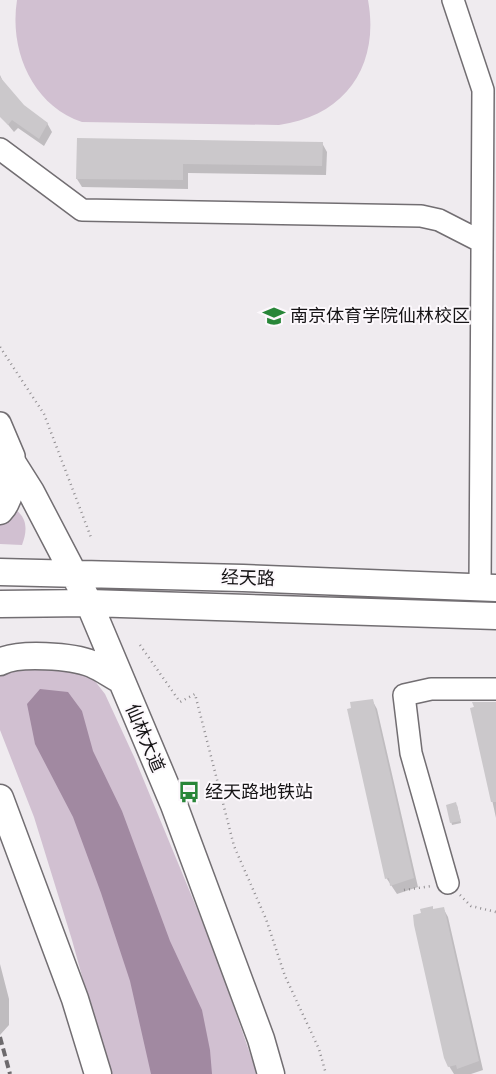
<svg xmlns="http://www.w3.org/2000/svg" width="496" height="1074" viewBox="0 0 496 1074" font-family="'Alegreya Sans','Noto Sans SC',sans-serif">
  <rect width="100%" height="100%" fill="#efebef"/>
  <path fill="#d1c0d1" d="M 17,0 L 368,0 C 380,65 346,116 279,125 L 82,122 C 32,105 9,50 17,0 Z
    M 16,510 C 28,519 27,532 22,545 L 0,544 L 0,522 Z
    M 42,665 L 91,676 L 105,694 L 135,759 L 214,950 L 257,1074 L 109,1074 L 72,940 L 34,817 L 0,730 L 0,672 Z"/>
  <path fill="#a189a1" d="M 40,689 L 68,692 L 82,711 L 93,751 L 122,811 L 170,941 L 202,1010 L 210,1050 L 212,1074 L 151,1074 L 130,981 L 101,893 L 73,817 L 35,744 L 27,704 Z"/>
  <path fill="#0003" d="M 0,75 L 5,86 L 23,106 L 47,123 L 52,132 L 44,146 L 18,128 L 14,132 L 0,115 Z
    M 322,143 L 327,152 L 326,175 L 188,173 L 188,189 L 82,187 L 77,179 Z
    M 372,700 L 377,709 L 418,887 L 397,894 L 387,879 L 349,710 Z
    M 496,703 L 496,818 L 472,708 Z
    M 457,805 L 461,823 L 452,825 L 447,806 Z
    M 443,908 L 448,917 L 483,1070 L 471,1074 L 454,1074 L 449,1066 Z
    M 0,964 L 9,999 L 9,1025 L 0,1035 Z"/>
  <path fill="#cbc8cb" d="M 0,77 L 24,105 L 48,123 L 39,139 L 12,120 L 8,125 L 0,117 Z
    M 77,138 L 323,142 L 322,166 L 183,164 L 183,180 L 76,179 Z
    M 373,699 L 414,878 L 390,886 L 389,878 L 385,879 L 347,709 L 351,708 L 350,702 Z
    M 472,702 L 496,702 L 496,802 L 491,802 L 470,708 L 474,707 Z
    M 456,802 L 461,821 L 450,823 L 446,805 Z
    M 433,906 L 433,909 L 444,907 L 479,1061 L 457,1069 L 456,1065 L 448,1067 L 444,1058 L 414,925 L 413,915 L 421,913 L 420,909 Z"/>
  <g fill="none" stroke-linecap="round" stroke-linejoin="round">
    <g stroke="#726e72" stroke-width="24">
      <path id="minor" d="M 453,0 L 483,90 L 480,587
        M 0,149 L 82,210 L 421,216 L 439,220 L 482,242
        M 0,423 L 14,456
        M 448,883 L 411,753 L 404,695 L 431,689 L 496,689"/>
    </g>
    <g stroke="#726e72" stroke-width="29">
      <path id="major" d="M 0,443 L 31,492 L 89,603 L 174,805 L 261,1039 L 271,1074
        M 0,511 C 13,497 11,479 11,461
        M 0,572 L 243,578 L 496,588
        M 0,604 L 89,603 L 496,616
        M 0,662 C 18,652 73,656 92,664 C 101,668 110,674 119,679
        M 0,798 L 75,999 L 98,1074"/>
    </g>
    <path stroke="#918e91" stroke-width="2.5" stroke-dasharray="1 4" stroke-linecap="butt" d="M 0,347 L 44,414 L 92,540
      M 140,645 L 180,702 L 195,694 L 234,846 L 266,919 L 285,976 L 319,1049 L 326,1074
      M 404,890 L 432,886
      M 460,895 L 471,906 L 496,912"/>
    <use href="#minor" stroke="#fff" stroke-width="21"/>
    <use href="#major" stroke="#fff" stroke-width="26"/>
    <path stroke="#6d6a6d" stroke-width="4" stroke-dasharray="8 4" stroke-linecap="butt" d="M 0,1037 L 10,1074"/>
  </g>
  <defs>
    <g id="university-bare" transform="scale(1.725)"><path d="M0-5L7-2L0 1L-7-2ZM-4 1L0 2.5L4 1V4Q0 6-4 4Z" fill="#288638" stroke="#fcf8fc" stroke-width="2.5" paint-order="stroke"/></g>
    <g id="bus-bare" transform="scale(1.725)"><path d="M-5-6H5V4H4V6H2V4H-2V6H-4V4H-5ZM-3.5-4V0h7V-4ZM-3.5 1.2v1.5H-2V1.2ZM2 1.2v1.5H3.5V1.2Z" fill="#288638" stroke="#fcf8fc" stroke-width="2.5" paint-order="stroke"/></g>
  </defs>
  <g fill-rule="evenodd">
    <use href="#university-bare" x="274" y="316"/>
    <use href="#bus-bare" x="189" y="792"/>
  </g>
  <g text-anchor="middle" stroke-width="4" stroke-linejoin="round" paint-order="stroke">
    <g font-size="18" fill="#161416" stroke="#fcf8fc" text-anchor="start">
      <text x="290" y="322">南京体育学院仙林校区</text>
      <text x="205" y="798">经天路地铁站</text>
    </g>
    <g font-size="18" fill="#161416" stroke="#fcf8fc">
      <text transform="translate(248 578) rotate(2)" y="6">经天路</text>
      <text transform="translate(145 738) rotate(67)" y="6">仙林大道</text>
    </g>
  </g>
</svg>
